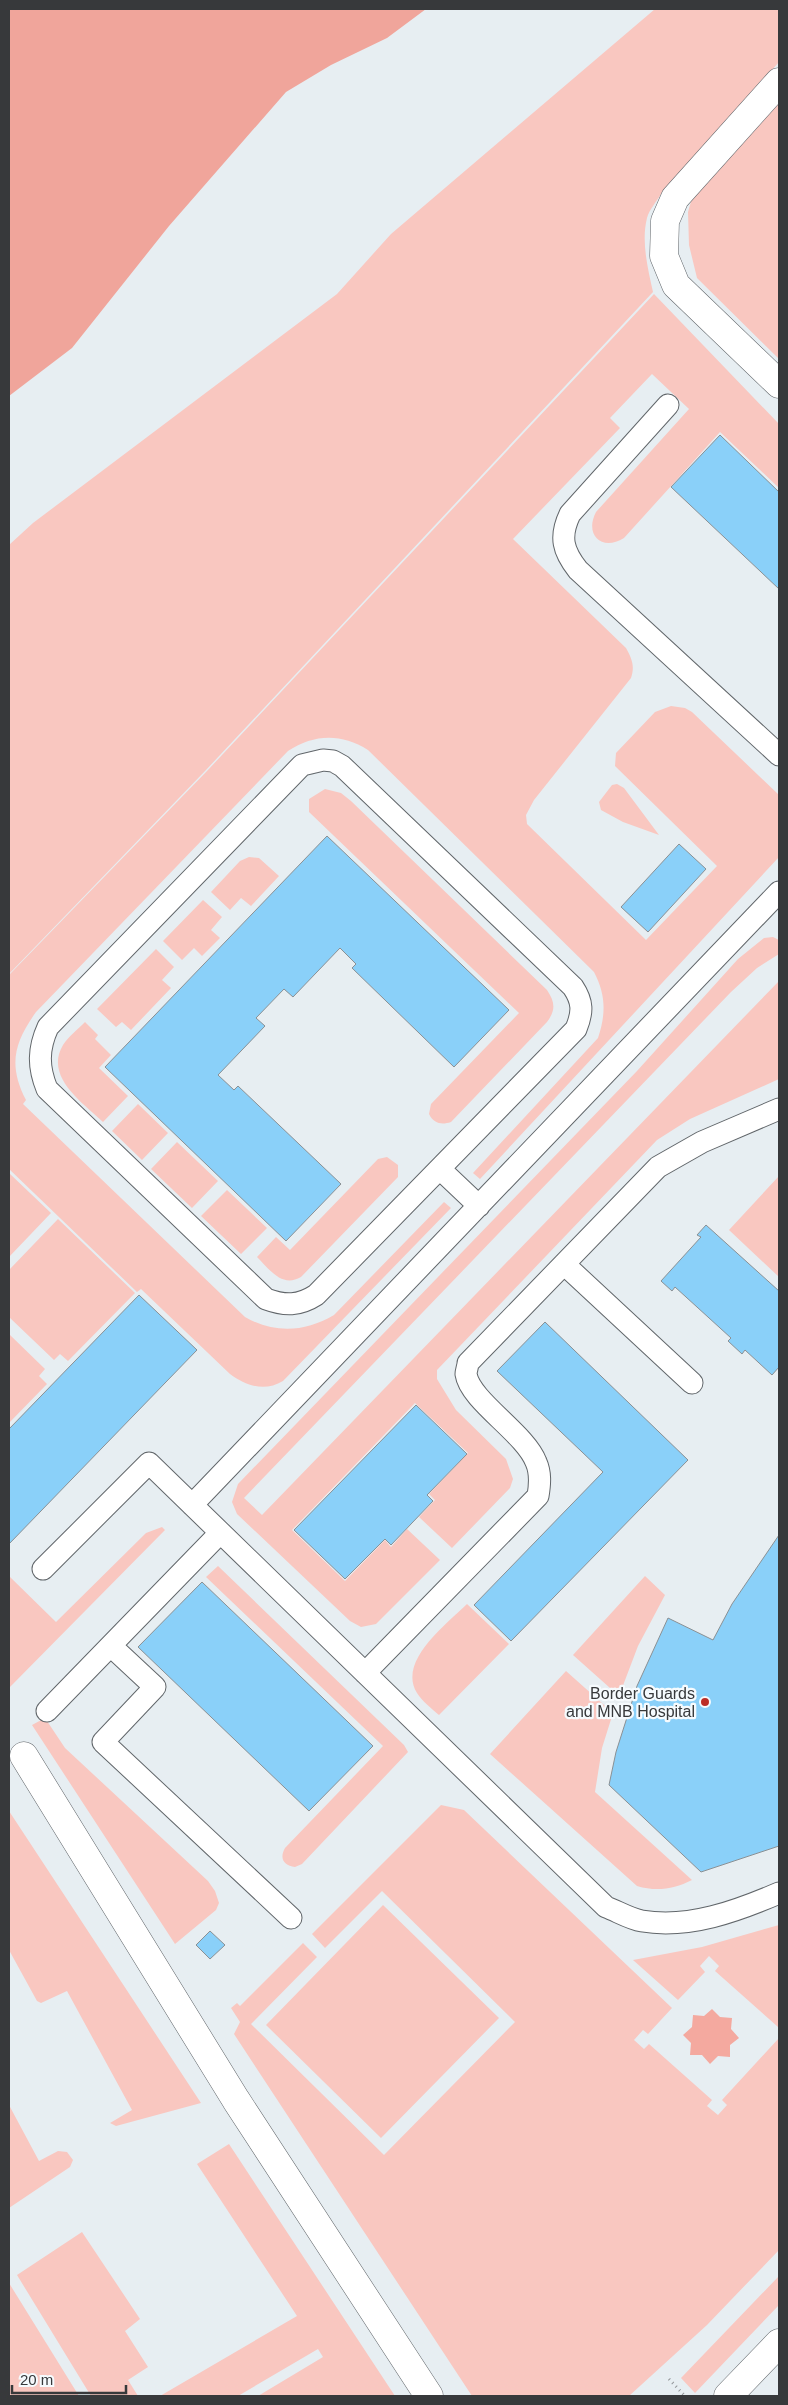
<svg xmlns="http://www.w3.org/2000/svg" width="788" height="2405" viewBox="0 0 788 2405" font-family="Helvetica,sans-serif">
  <rect width="100%" height="100%" fill="#e7eef2"/>
  <path fill="#f9c7c0" d="M 655,9 L 779,9 L 779,62 L 661,194 C 657,201 649,210 647,218 C 641,242 648,269 653,292 L 206,770 L 9,974 L 9,545 L 33,523 L 337,294 L 391,234 Z
    M 779,99 L 779,359 L 697,278 L 689,245 L 688,212 L 692,198 Z
    M 654,294 L 779,424 L 779,488 L 720,432 L 624,538 C 602,552 584,535 596,512 L 689,409 L 652,374 L 610,418 L 620,428 L 513,539 L 626,648 C 632,659 635,666 631,678 L 534,800 L 526,815 L 527,824 L 646,940 L 717,866 L 615,766 L 616,753 L 655,712 L 671,706 L 685,708 L 692,712 L 779,795 L 779,857 L 480,1179 L 473,1173 L 598,1038 C 606,1014 606,995 594,972 L 368,750 C 341,733 314,734 288,751 L 36,1012 C 14,1043 8,1065 26,1100 L 23,1104 L 245,1317 C 275,1334 305,1332 334,1315 L 444,1202 L 451,1208 L 283,1381 C 265,1392 246,1386 230,1374 L 141,1289 L 137,1292 L 9,1169 L 9,975 L 207,771 Z
    M 612,785 L 617,784 L 624,788 L 659,835 L 623,822 L 601,810 L 599,802 Z
    M 325,789 L 341,793 L 351,801 L 547,990 C 555,1002 556,1010 547,1022 L 451,1122 C 442,1125 434,1124 429,1114 L 431,1104 L 519,1013 L 309,812 L 309,799 Z
    M 249,857 L 259,858 L 279,876 L 251,906 L 241,898 L 230,910 L 211,892 L 240,861 Z
    M 203,900 L 222,917 L 211,930 L 220,938 L 202,956 L 194,948 L 182,960 L 163,941 Z
    M 773,937 L 779,940 L 779,954 L 757,968 L 731,992 L 244,1498 L 262,1515 L 779,981 L 779,1079 L 690,1119 L 657,1140 L 437,1370 L 437,1379 L 456,1410 L 506,1459 L 513,1479 L 510,1488 L 452,1548 L 419,1517 L 435,1500 L 429,1494 L 468,1453 L 415,1403 L 292,1530 L 345,1581 L 385,1540 L 391,1547 L 407,1529 L 440,1560 L 376,1624 L 361,1627 L 350,1621 L 237,1514 L 232,1502 L 238,1484 L 637,1071 L 738,959 L 764,938 Z
    M 156,949 L 174,967 L 162,980 L 171,988 L 131,1030 L 122,1022 L 116,1027 L 97,1009 Z
    M 85,1022 L 98,1035 L 95,1039 L 111,1055 L 99,1068 L 128,1096 L 103,1122 C 83,1103 44,1077 63,1045 C 68,1037 78,1029 85,1022 Z
    M 138,1104 L 168,1133 L 142,1160 L 112,1131 Z
    M 177,1142 L 218,1181 L 192,1208 L 151,1169 Z
    M 387,1157 L 398,1165 L 398,1177 L 301,1277 C 282,1288 270,1270 257,1257 L 276,1237 L 290,1250 L 378,1159 Z
    M 9,1173 L 51,1213 L 9,1257 Z
    M 779,1176 L 779,1277 L 729,1230 Z
    M 227,1190 L 267,1228 L 241,1254 L 201,1216 Z
    M 58,1219 L 135,1293 L 68,1361 L 60,1354 L 54,1360 L 9,1317 L 9,1270 Z
    M 9,1334 L 45,1369 L 39,1376 L 47,1384 L 9,1423 Z
    M 162,1527 L 165,1530 L 9,1688 L 9,1576 L 56,1622 L 146,1533 Z
    M 218,1566 L 404,1745 L 408,1752 L 302,1864 L 295,1867 C 284,1865 279,1859 285,1848 L 383,1746 L 206,1577 Z
    M 645,1576 L 665,1595 L 638,1646 L 619,1696 L 573,1655 Z
    M 467,1604 L 509,1644 L 439,1715 C 432,1709 422,1701 417,1693 C 397,1661 447,1624 467,1604 Z
    M 566,1671 L 613,1713 L 602,1748 L 595,1792 L 692,1880 C 674,1889 657,1892 637,1886 L 490,1754 Z
    M 45,1718 L 65,1748 L 208,1881 L 215,1891 L 219,1903 L 216,1910 L 175,1944 L 32,1725 Z
    M 441,1805 L 464,1810 L 672,2008 L 648,2034 L 643,2030 L 634,2040 L 644,2049 L 649,2044 L 712,2100 L 707,2106 L 718,2115 L 727,2105 L 722,2100 L 779,2038 L 779,2250 L 707,2325 L 629,2396 L 472,2396 L 234,2034 L 240,2022 L 231,2008 L 237,2003 L 240,2006 L 303,1943 L 317,1957 L 251,2024 L 384,2155 L 515,2022 L 382,1891 L 325,1948 L 312,1934 Z
    M 9,1811 L 201,2103 L 116,2126 L 110,2123 L 132,2110 L 67,1991 L 41,2003 L 37,2001 L 9,1950 Z
    M 383,1905 L 499,2018 L 381,2138 L 266,2025 Z
    M 779,1925 L 778,2027 L 715,1971 L 719,1966 L 709,1956 L 700,1966 L 705,1972 L 678,2000 L 633,1960 L 702,1947 Z
    M 9,2105 L 39,2161 L 58,2151 L 67,2152 L 73,2160 L 70,2167 L 9,2208 Z
    M 229,2144 L 395,2396 L 258,2396 L 323,2357 L 318,2349 L 238,2396 L 160,2396 L 297,2316 L 197,2164 Z
    M 82,2232 L 140,2319 L 125,2331 L 148,2367 L 128,2380 L 138,2396 L 91,2396 L 17,2275 Z
    M 779,2276 L 779,2305 L 695,2393 L 681,2378 Z
    M 9,2283 L 79,2396 L 9,2396 Z"/>
  <path fill="#f0a59b" d="M 9,9 L 426,9 L 387,38 L 331,65 L 286,92 L 169,226 L 72,348 L 9,396 Z"/>
  <path fill="#f4a99f" d="M 712,2009 L 720,2017 L 732,2018 L 731,2029 L 739,2038 L 730,2045 L 730,2057 L 718,2056 L 710,2064 L 702,2055 L 690,2055 L 691,2043 L 683,2035 L 692,2027 L 693,2015 L 704,2016 Z"/>
  <path fill="#8ad0f9" stroke="#8a9094" d="M 720,435 L 779,492 L 779,589 L 671,487 Z
    M 327,836 L 509,1010 L 454,1067 L 352,968 L 356,964 L 340,948 L 293,997 L 284,989 L 256,1018 L 265,1026 L 218,1075 L 234,1090 L 238,1086 L 341,1184 L 286,1241 L 105,1067 Z
    M 679,844 L 706,869 L 648,932 L 621,907 Z
    M 706,1225 L 779,1291 L 779,1367 L 772,1375 L 745,1350 L 742,1354 L 728,1341 L 731,1338 L 675,1287 L 672,1291 L 661,1281 L 701,1237 L 697,1235 Z
    M 139,1295 L 197,1350 L 9,1544 L 9,1429 Z
    M 545,1322 L 688,1460 L 511,1641 L 474,1605 L 603,1472 L 497,1371 Z
    M 416,1405 L 467,1454 L 427,1495 L 433,1501 L 391,1545 L 385,1539 L 345,1579 L 294,1530 Z
    M 779,1535 L 779,1846 L 701,1872 L 609,1785 L 616,1752 L 637,1686 L 668,1618 L 713,1640 L 732,1604 Z
    M 202,1582 L 373,1746 L 309,1811 L 138,1647 Z
    M 210,1931 L 225,1945 L 210,1959 L 196,1945 Z"/>
  <g fill="none" stroke-linecap="round" stroke-linejoin="round">
    <g stroke="#61666a" stroke-width="23">
      <path id="lane" d="M 668,405 L 570,514 C 559,537 563,551 578,570 L 779,755
        M 323,760 L 333,761 L 342,766 L 573,987 C 583,1002 583,1012 576,1029 L 316,1295 C 299,1306 285,1306 266,1299 L 47,1089 C 38,1067 38,1049 48,1027 L 302,765 Z
        M 440,1169 L 479,1206
        M 564,1264 L 692,1383
        M 192,1505 L 779,892
        M 43,1569 L 149,1463 L 606,1907 C 617,1911 630,1919 642,1921 C 689,1929 737,1911 779,1893
        M 111,1646 L 155,1687 L 103,1742 L 291,1918
        M 365,1673 L 538,1496 C 540,1484 541,1473 536,1462 C 525,1433 470,1401 466,1374 C 466,1371 468,1366 468,1363 L 658,1167 L 702,1142 L 779,1109
        M 47,1711 L 220,1533"/>
    </g>
    <g stroke="#61666a" stroke-width="29">
      <path id="street" d="M 779,82 L 675,198 L 665,221 L 664,256 L 676,285 L 779,384
        M 24,1756 L 236,2100 L 429,2396"/>
    </g>
    <g stroke="#61666a" stroke-width="29">
      <path id="secondary" d="M 728,2396 L 779,2343"/>
    </g>
    <path stroke="#929699" stroke-width="3" stroke-dasharray="1 4" stroke-linecap="butt" d="M 669,2379 L 685,2396"/>
    <use href="#lane" stroke="#fff" stroke-width="21"/>
    <use href="#street" stroke="#fff" stroke-width="28"/>
    <use href="#secondary" stroke="#fff" stroke-width="28"/>
  </g>
  <circle fill="#bc2d27" stroke="#f6fbfe" stroke-width="2" cx="705" cy="1702" r="5"/>
  <g text-anchor="middle" stroke-width="4.5" stroke-linejoin="round" paint-order="stroke">
    <g font-size="16" fill="#37393b" stroke="#f6fbfe" text-anchor="end">
      <text x="695" y="1699">Border Guards<tspan x="695" dy="18">and MNB Hospital</tspan></text>
    </g>
  </g>
  <rect width="788" height="2405" fill="none" stroke="#37393b" stroke-width="20"/>
  <path d="M12 2385v8h114v-8" fill="none" stroke="#37393b" stroke-width="2.5"/>
  <text x="20" y="2385" font-size="15" fill="#37393b" stroke="#f6fbfe" stroke-width="4" paint-order="stroke">20 m</text>
</svg>
